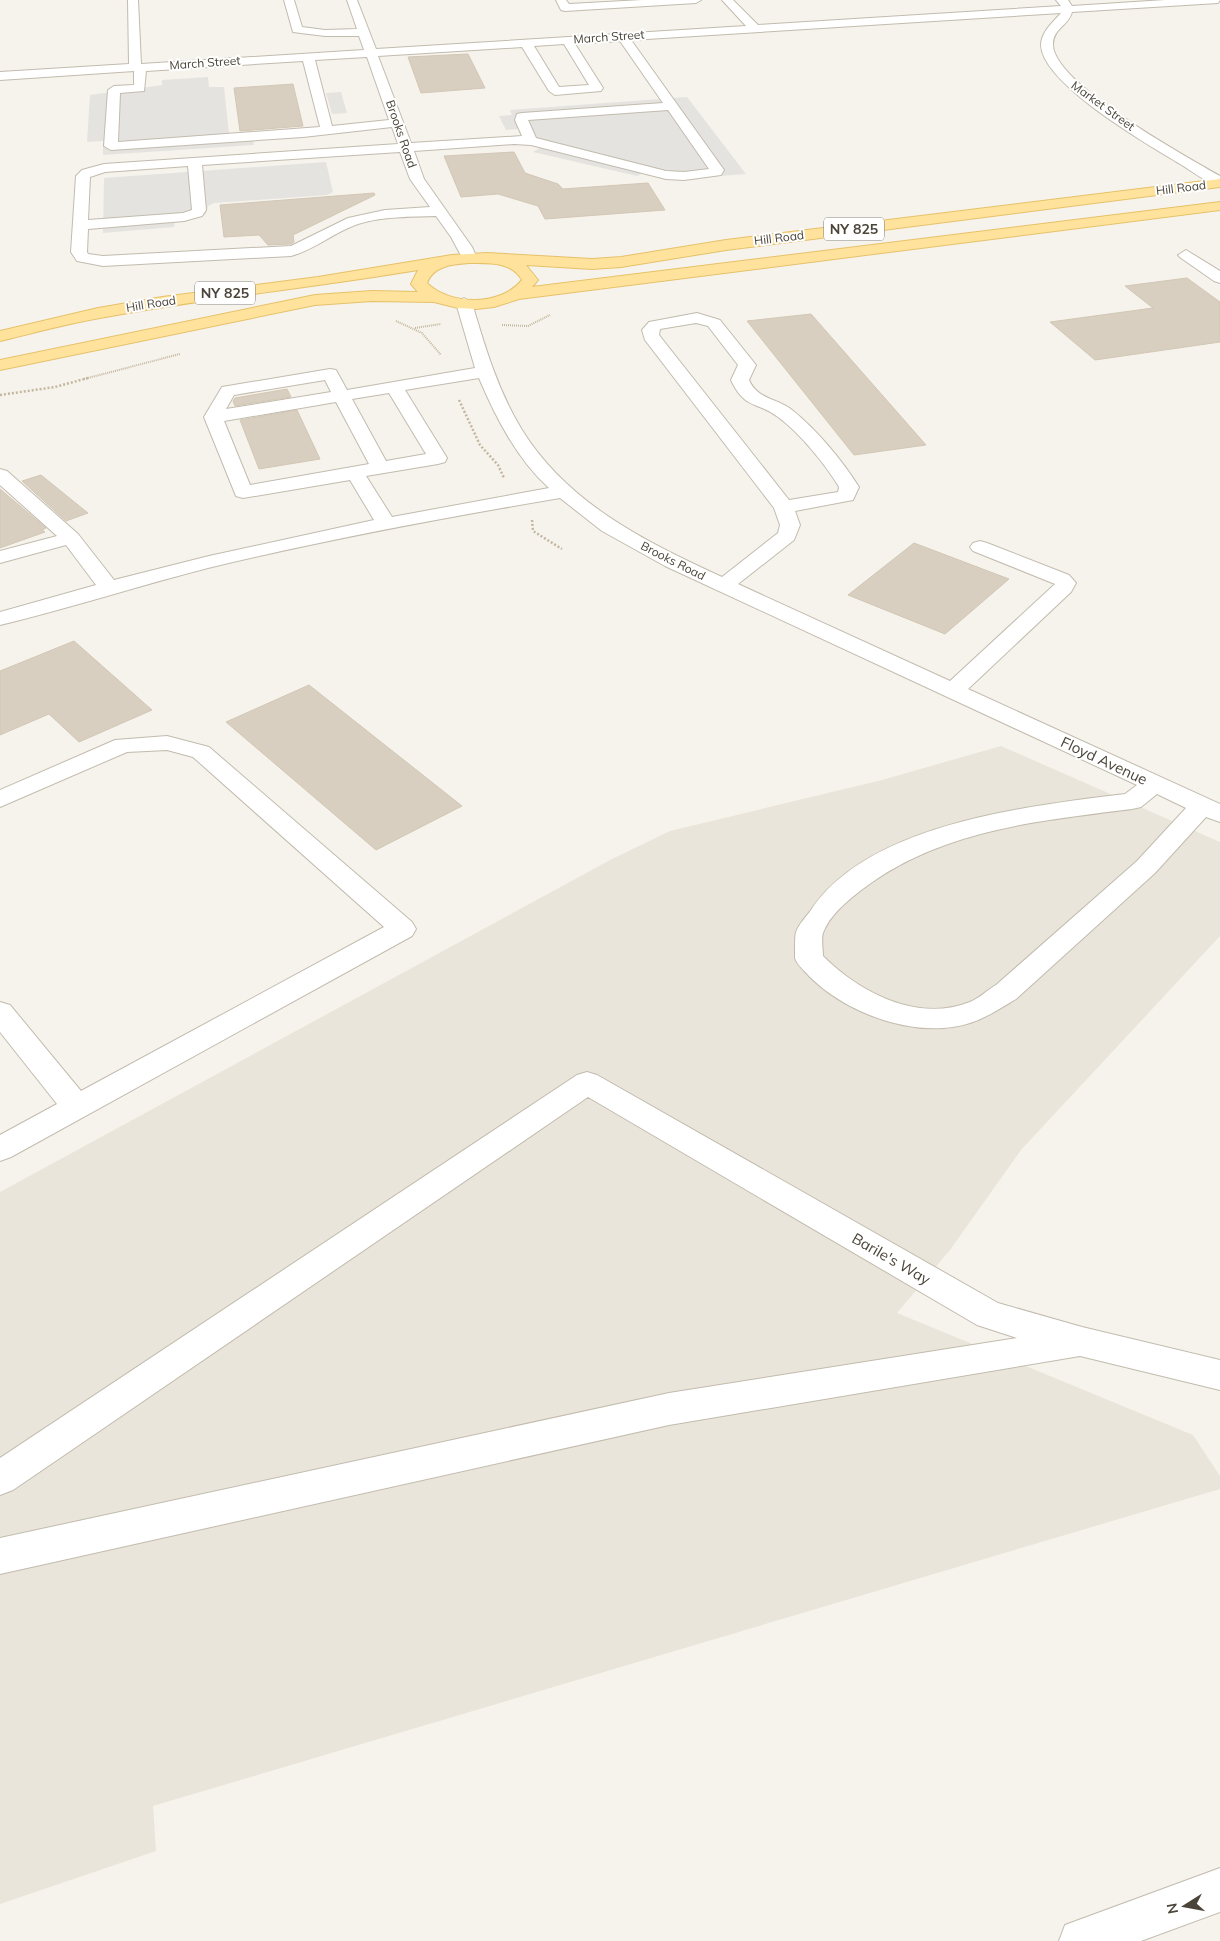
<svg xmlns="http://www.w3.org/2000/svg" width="1220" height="1941" viewBox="0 0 1220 1941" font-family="Mulish,sans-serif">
  <rect width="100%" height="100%" fill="#f6f3ec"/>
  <path fill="#eae5da" d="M 1001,746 L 1220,842 L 1220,936 L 1021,1150 L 950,1250 L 897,1313 L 1193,1435 L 1220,1476 L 1220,1489 L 153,1806 L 156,1851 L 0,1904 L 0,1192 L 612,859 L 670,831 L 882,780 Z"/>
  <path fill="#e5e3e0" d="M 208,77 L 209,87 L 224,87 L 229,133 L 214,135 L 253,140 L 254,145 L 103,155 L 103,141 L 87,142 L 90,95 L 162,85 L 162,80 Z
    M 341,92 L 347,113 L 332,114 L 326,93 Z
    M 687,97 L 746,174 L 706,177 L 645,172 L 637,176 L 533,152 L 540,148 L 519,129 L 506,130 L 499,116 L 512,115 L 510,110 Z
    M 326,162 L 333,192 L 327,195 L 214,203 L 208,206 L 206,214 L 201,217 L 175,222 L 174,227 L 103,233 L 104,178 Z"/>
  <path fill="#d8cfc1" stroke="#d3c7b4" d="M 468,54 L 485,88 L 421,93 L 408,57 Z
    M 293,84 L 303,126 L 240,131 L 234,88 Z
    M 514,152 L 525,173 L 558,184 L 563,189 L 648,183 L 665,210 L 545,219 L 538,206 L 498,194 L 461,197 L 444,156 Z
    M 374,193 L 375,195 L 293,235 L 294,242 L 291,244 L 268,245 L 259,235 L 224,237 L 220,205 Z
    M 1187,278 L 1220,302 L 1220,342 L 1095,360 L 1050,322 L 1153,308 L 1125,286 Z
    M 811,314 L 926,445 L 854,455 L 747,321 Z
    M 287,389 L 291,397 L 235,406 L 233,401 L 235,398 Z
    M 297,410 L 320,459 L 259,469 L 240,420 Z
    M 41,475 L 88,513 L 66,521 L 22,481 Z
    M 0,489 L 46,528 L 42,530 L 45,532 L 0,548 Z
    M 914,543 L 1009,579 L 945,634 L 848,595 Z
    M 74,641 L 152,710 L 79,742 L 49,714 L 0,735 L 0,671 Z
    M 309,685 L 462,806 L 376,850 L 226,722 Z"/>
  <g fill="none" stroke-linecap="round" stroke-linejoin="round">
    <g stroke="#c2bbae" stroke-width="2">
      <path id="minor" d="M 128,0 L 138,0 L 141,64 L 364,50 L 359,36 L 325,36 L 293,32 L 284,0 L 294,0 L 302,27 L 325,30 L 357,29 L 347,0 L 357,0 L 376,49 L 746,26 L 722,0 L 733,0 L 758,25 L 1061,6 L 1056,0 L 1068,0 L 1072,6 L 1165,0 L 1220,0 L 1218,3 L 1072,12 C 1069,25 1053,29 1053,44 C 1052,83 1187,157 1220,176 L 1220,186 C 1206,183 1192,171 1180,164 C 1149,145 1042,84 1041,45 C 1041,32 1053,22 1061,13 L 631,40 L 724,170 L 721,175 L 684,180 L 666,179 L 531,145 L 514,144 L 414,151 L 424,179 L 472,247 L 477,258 L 474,261 L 464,261 L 451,237 L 436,216 C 411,217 383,216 358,224 C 334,232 316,249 291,256 L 103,266 L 77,261 L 71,252 L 76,176 L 82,170 L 104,164 L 398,144 L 392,127 L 303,137 L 111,150 L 104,146 L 108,90 L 114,86 L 134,85 L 134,71 L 0,80 L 0,72 L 129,64 ZM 620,41 L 663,103 L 522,113 L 517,114 L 515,120 L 522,136 L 411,143 L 378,56 L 522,47 L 549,91 L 555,95 L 601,91 L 603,88 L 575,44 ZM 564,44 L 589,85 L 559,87 L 534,46 ZM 367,57 L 389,120 L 332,126 L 315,60 ZM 303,61 L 320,127 L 118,142 L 120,93 L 144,91 L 146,71 ZM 668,110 L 709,169 L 684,172 L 666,171 L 536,138 L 528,120 ZM 400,152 L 410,179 L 430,207 L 385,210 L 348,218 L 291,246 L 103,256 L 88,254 L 87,252 L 88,229 L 184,221 L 202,216 L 206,210 L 202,165 ZM 188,166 L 192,210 L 183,213 L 88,220 L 90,177 L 105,172 Z
        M 556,0 L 566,0 L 569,4 L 642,0 L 701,0 L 696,3 L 565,11 L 561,10 Z
        M 1186,250 L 1220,271 L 1220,283 L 1214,281 L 1181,258 L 1178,255 Z
        M 464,298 L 472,303 C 485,347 498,391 522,430 C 568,504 646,542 722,577 L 778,533 L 780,525 L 774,508 L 645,340 L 642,330 L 649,322 L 697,313 L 720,320 L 756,365 L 749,380 C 758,400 777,398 792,410 C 817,430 842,460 859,487 L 853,500 L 795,511 L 800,525 L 794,540 L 738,584 L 950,681 L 1055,584 L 973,551 L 970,547 L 973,543 L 980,541 L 987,543 L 1069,575 L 1076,583 L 1071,592 L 968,689 L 1220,804 L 1220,822 L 1206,817 L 1155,873 L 1016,999 C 991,1014 974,1026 943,1028 C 896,1031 842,1009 809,976 C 805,971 797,965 795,958 C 795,955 795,950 795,947 C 795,942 795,936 796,932 C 799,924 806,917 811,910 C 869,823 1029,806 1125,794 L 1137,785 L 665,566 L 602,531 L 560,498 C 442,518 324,540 208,568 C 138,586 70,608 0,625 L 0,612 L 96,585 L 66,545 L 0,563 L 0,551 L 57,536 L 0,485 L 0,469 L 7,471 L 78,534 L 114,580 L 209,556 L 374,520 L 350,480 L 243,498 L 236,496 L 204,417 L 222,387 L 330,369 L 336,370 L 347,390 L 475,368 L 456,303 ZM 696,323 L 708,326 L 738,365 L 731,380 C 745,410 757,401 778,417 C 799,432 826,465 839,487 L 838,492 L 789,500 L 659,335 L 660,329 ZM 479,378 C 496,418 517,459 549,488 L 392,517 L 366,476 L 438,464 L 445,462 L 447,458 L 405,390 ZM 325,380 L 331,392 L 226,409 L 234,395 ZM 389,393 L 426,454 L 386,461 L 352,399 ZM 336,402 L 369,464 L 250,485 L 224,421 ZM 1157,794 L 1186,808 L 1137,861 L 996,985 C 987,990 980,998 970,1002 C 917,1023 859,992 823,956 C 823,949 821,939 823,933 C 829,916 846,902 860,891 C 938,830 1037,821 1132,809 L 1141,807 Z
        M 167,736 L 209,747 L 412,922 L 416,929 L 412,936 L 11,1157 L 0,1161 L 0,1135 L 57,1104 L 0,1032 L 0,1002 L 10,1005 L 81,1091 L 384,927 L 193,757 L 167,750 L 127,752 L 0,807 L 0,790 L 115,740 Z
        M 587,1072 L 597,1075 L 998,1303 L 1082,1327 L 1220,1360 L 1220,1390 L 1080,1356 L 669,1425 L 0,1574 L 0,1538 L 669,1393 L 1017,1338 L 977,1325 L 588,1097 L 13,1490 L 0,1495 L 0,1458 L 577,1075 Z
        M 1220,1868 L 1220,1912 L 1141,1941 L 1059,1941 L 1065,1925 Z"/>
    </g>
    <g stroke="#e6c16a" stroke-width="2">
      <path id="major" d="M 1220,179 L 1220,187 L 726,250 L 621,267 L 592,269 L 526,265 L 538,280 L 532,287 L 1220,202 L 1220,210 L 519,299 L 494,307 L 476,309 L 458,308 L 434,302 L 372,301 L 315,305 L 0,370 L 0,360 L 315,295 L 372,291 L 418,292 L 411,284 L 418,270 C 312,288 205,298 100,318 C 66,324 33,333 0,341 L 0,331 L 98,308 L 162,297 L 318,277 L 452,255 L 487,253 L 592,259 L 621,257 L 726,240 ZM 469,263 C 488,263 511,261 522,280 C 501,306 450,306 427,283 C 433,266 453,264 469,263 Z"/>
    </g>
    <path stroke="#c4b79f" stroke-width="2" stroke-dasharray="1 1" stroke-linecap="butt" d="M 396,321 L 422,333 L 441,355
      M 502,325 L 528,326 L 550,315
      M 415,328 L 441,324
      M 84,379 L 180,354"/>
    <path stroke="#c4b79f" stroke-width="2.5" stroke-dasharray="2 2" stroke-linecap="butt" d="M 0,395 L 55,387 L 88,378
      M 459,400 L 480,445 L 498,465 L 504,478
      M 532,520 L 533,531 L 562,549"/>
    <use href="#minor" fill="#fff" fill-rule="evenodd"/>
    <use href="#major" fill="#ffe39c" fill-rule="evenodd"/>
  </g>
  <g text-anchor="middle" stroke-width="4" stroke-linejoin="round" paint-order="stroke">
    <g font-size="12" fill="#4b4439" stroke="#fff">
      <text transform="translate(609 37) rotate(-4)" y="4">March Street</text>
      <text transform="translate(205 63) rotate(-4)" y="4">March Street</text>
      <text transform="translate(1103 106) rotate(36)" y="4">Market Street</text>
      <text transform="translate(401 134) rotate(71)" y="4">Brooks Road</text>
      <text transform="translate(1181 188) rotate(-7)" y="4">Hill Road</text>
      <text transform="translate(779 238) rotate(-7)" y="4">Hill Road</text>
      <text transform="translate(151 304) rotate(-9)" y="4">Hill Road</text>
      <text transform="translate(673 561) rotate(27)" y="4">Brooks Road</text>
    </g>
    <g fill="#fff" stroke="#817c74" stroke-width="1">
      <rect x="824" y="217.5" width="60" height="23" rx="4"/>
      <rect x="195" y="281.5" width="60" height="23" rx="4"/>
    </g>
    <g font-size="14" font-weight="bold" fill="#4b4439">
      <text x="854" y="234">NY 825</text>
      <text x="225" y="298">NY 825</text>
    </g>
    <g font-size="15" fill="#4b4439" stroke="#fff">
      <text transform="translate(1104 761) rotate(25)" y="5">Floyd Avenue</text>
      <text transform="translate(891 1259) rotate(30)" y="5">Barile's Way</text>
    </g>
  </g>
  <g transform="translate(1185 1906) rotate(259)" stroke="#ffffff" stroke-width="4" paint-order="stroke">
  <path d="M0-4L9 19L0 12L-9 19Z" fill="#4b4439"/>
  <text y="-8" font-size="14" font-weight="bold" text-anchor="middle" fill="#4b4439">N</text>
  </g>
</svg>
